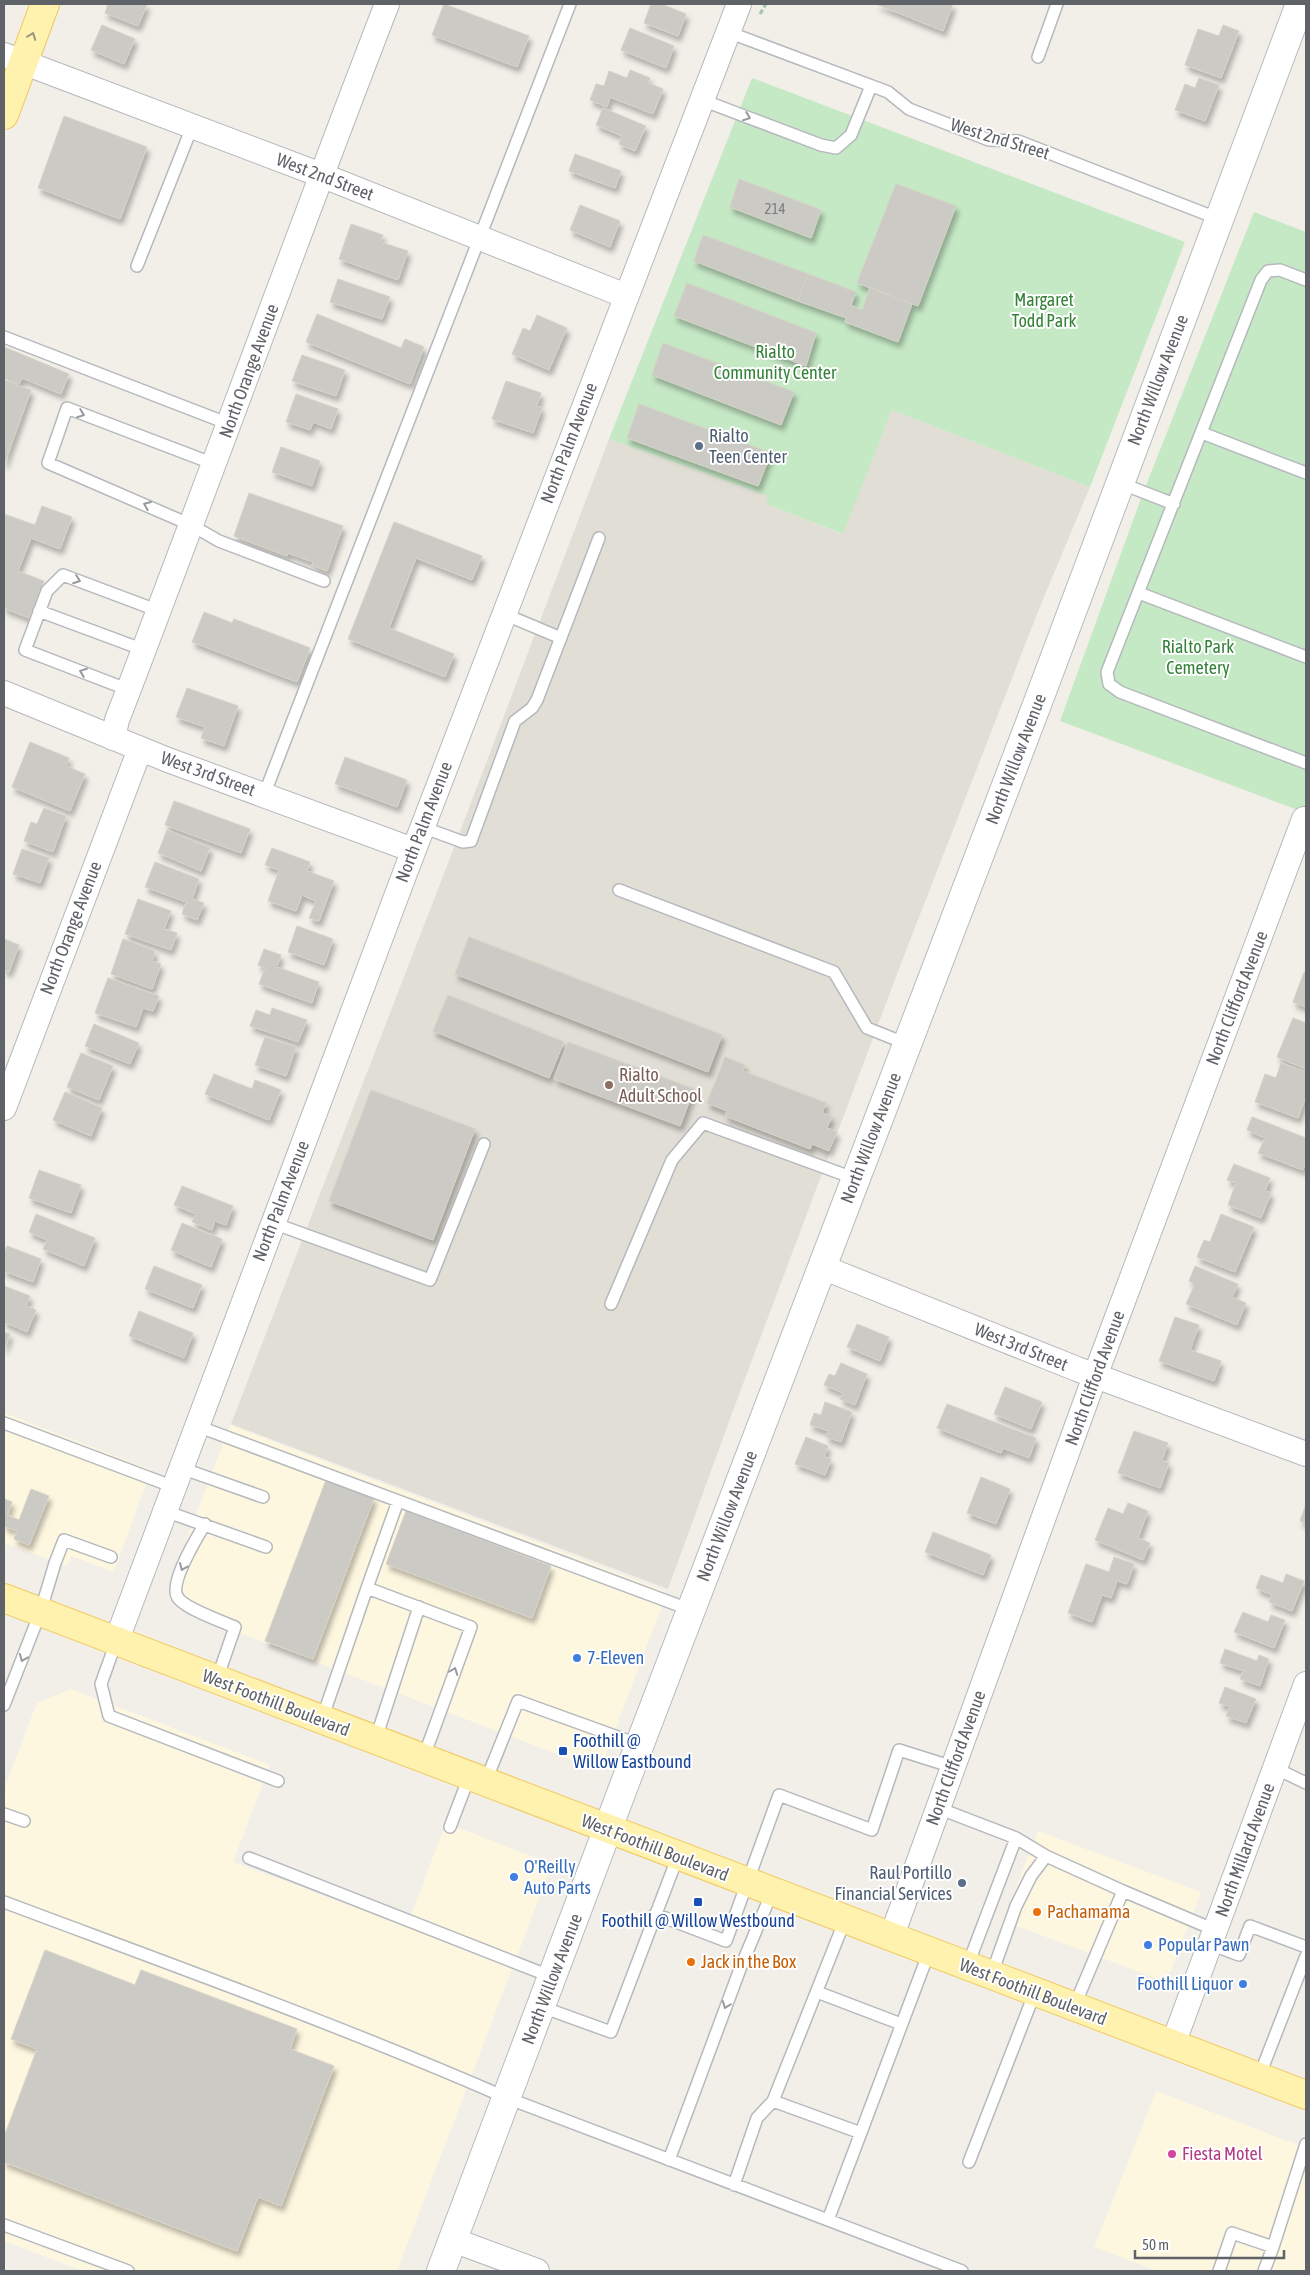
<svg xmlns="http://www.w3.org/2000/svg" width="1310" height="2275" viewBox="0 0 1310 2275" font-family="'Asap Condensed',sans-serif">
  <defs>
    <filter id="shadow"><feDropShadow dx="3" dy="5.5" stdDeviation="2.5" flood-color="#0004"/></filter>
  </defs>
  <rect width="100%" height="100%" fill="#f1efe8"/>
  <path fill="#fef7e0" d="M 4,1413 L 151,1470 L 114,1572 L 71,1556 L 67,1566 L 4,1543 Z
    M 230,1425 L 667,1592 L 605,1757 L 597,1764 L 586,1765 L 180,1610 L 169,1598 L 169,1586 Z
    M 71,1689 L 270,1765 L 233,1862 L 407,1926 L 446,1823 L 552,1864 L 397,2271 L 83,2271 L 4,2241 L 4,1789 L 37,1703 Z
    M 1038,1831 L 1201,1892 L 1171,1971 L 1158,1979 L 1003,1921 Z
    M 1156,2091 L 1306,2148 L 1306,2271 L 1157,2271 L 1094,2247 Z"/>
  <path fill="#e1ded6" d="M 892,410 L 1090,487 L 1039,609 L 900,966 L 734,1408 L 668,1589 L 231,1424 L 450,858 L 609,439 L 769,496 L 766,504 L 842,534 Z"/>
  <path fill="#c5e8c5" d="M 752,78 L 1185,242 L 1090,487 L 892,410 L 843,534 L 766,504 L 768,496 L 609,439 Z
    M 1254,212 L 1306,232 L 1306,813 L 1060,721 L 1143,493 Z"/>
  <path fill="#cccac5" stroke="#d6d1c6" filter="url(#shadow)" d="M 108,4 L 147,4 L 138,26 L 105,13 Z
    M 444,4 L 529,36 L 517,67 L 432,35 Z
    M 651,4 L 661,4 L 686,14 L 678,36 L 644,23 Z
    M 876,4 L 953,4 L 943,31 Z
    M 102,25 L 135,39 L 124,64 L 91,50 Z
    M 1223,25 L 1239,31 L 1221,78 L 1185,65 L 1198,29 L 1219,36 Z
    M 630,28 L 674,46 L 666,68 L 621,50 Z
    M 630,70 L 650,78 L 648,83 L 663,89 L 653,114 L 610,97 L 607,107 L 590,100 L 596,84 L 604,86 L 609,71 L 627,78 Z
    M 1199,78 L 1219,85 L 1205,121 L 1175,110 L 1185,84 L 1195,88 Z
    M 603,108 L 646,126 L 635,151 L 619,144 L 622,136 L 596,125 Z
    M 64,116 L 147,147 L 120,219 L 38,188 Z
    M 575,154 L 621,171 L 615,188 L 569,171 Z
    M 739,179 L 821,210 L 811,238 L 730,207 Z
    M 896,184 L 956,206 L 918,306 L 857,283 Z
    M 580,205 L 620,221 L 610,247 L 570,230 Z
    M 351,224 L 383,235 L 380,242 L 408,251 L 398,280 L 339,259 Z
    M 703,235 L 808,274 L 798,301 L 694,261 Z
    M 808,274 L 856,292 L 851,305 L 862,310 L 870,287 L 912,304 L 898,342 L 845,322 L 846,318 L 798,301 Z
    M 338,279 L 390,297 L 382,319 L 330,302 Z
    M 687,283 L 816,333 L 806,366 L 674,316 Z
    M 317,314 L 401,348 L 405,339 L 424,347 L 410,384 L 306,342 Z
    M 537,315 L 567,328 L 549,370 L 512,354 L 523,328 L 530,331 Z
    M 663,343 L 794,392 L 781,425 L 652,375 Z
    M 4,347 L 69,374 L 61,394 L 22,378 L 19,384 L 4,378 Z
    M 302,355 L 345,370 L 336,396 L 292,381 Z
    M 4,380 L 31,390 L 4,465 Z
    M 506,381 L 541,393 L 537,406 L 542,408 L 533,433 L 492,419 Z
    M 296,394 L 338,409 L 331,429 L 313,422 L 310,430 L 286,422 Z
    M 639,404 L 771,453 L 758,486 L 627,438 Z
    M 281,447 L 320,461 L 312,486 L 272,472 Z
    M 249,493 L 343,526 L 327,571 L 312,565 L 313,562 L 288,553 L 287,556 L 234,536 Z
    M 42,506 L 72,517 L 60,549 L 31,538 L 18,571 L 44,581 L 29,618 L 4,608 L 4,514 L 35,525 Z
    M 394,522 L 482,556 L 472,580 L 416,558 L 389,628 L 454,654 L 445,677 L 348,639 Z
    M 204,612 L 232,623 L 234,619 L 310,648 L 297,682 L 192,642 Z
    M 187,688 L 238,706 L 224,746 L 201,738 L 205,727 L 176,717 Z
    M 30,742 L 69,758 L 66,766 L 85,774 L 70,811 L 12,787 Z
    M 345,757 L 407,780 L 397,807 L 335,784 Z
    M 174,801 L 250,829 L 241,853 L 165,825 Z
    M 44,808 L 66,816 L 53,852 L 24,841 L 31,822 L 37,824 Z
    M 167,830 L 210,848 L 201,871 L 158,853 Z
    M 272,848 L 310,862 L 307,871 L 334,881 L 319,921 L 309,918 L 316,901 L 302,895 L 296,911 L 268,901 L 279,870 L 265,865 Z
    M 22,849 L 49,858 L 40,883 L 13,874 Z
    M 155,862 L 199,879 L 192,899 L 204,903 L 197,920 L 182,914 L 186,902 L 145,887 Z
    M 138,899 L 171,911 L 164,929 L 177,933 L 171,950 L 125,934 Z
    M 297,926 L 333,939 L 324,965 L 288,952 Z
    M 469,937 L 722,1035 L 708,1072 L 455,974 Z
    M 4,939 L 19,945 L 9,972 L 4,970 Z
    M 123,939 L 155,951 L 152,961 L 161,964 L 152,989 L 111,974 Z
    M 264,949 L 281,955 L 277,967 L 319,982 L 312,1003 L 259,984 L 265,968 L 258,965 Z
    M 1304,972 L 1306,973 L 1306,1007 L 1293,1002 Z
    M 108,978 L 159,996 L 153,1011 L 143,1008 L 136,1027 L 95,1013 Z
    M 448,995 L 564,1042 L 549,1078 L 433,1031 Z
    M 272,1008 L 307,1020 L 298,1042 L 250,1026 L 256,1010 L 270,1015 Z
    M 1293,1018 L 1306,1023 L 1306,1069 L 1277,1057 Z
    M 94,1024 L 139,1043 L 130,1064 L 85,1046 Z
    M 265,1037 L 296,1047 L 286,1076 L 255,1065 Z
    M 568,1042 L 694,1089 L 680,1126 L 554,1079 Z
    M 81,1053 L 113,1066 L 99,1100 L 67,1087 Z
    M 725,1057 L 745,1065 L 743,1071 L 826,1103 L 822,1113 L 832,1116 L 827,1128 L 837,1132 L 829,1151 L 812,1144 L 810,1149 L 725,1116 L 727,1111 L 707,1103 Z
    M 1281,1063 L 1306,1072 L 1306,1096 L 1298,1118 L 1255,1102 L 1265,1074 L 1276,1078 Z
    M 214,1074 L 252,1089 L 255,1080 L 281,1090 L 269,1120 L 205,1094 Z
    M 371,1090 L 475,1129 L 433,1240 L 329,1201 Z
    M 65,1092 L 102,1108 L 91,1136 L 53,1120 Z
    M 1252,1117 L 1306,1138 L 1306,1161 L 1303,1170 L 1258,1153 L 1265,1138 L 1247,1130 Z
    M 1234,1164 L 1270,1178 L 1265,1191 L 1271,1193 L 1261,1218 L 1228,1205 L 1236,1183 L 1227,1180 Z
    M 39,1170 L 81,1185 L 71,1213 L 29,1198 Z
    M 182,1186 L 233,1206 L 226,1225 L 215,1221 L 212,1230 L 192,1222 L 196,1214 L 174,1205 Z
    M 36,1214 L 95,1238 L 84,1266 L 43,1249 L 47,1240 L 29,1232 Z
    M 1221,1214 L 1254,1227 L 1235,1272 L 1197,1257 L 1204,1240 L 1210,1242 Z
    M 182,1223 L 222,1239 L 211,1267 L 171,1250 Z
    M 7,1246 L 41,1259 L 33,1282 L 4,1271 L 4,1254 Z
    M 154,1266 L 202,1285 L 193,1308 L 145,1289 Z
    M 1195,1266 L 1238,1284 L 1232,1297 L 1246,1303 L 1237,1325 L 1186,1304 L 1195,1284 L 1189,1281 Z
    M 4,1286 L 30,1296 L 26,1306 L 36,1310 L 27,1332 L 4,1322 Z
    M 139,1311 L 193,1333 L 184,1358 L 129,1336 Z
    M 1175,1317 L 1199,1325 L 1190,1350 L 1221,1361 L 1214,1381 L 1159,1361 Z
    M 857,1324 L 889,1337 L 880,1361 L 847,1347 Z
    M 4,1332 L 10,1334 L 4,1349 Z
    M 841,1363 L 867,1374 L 855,1405 L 840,1399 L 843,1393 L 824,1385 L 829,1374 L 835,1376 Z
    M 1005,1387 L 1042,1402 L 1031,1429 L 994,1414 Z
    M 825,1402 L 852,1412 L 841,1442 L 826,1437 L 828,1431 L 810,1425 L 814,1413 L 821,1415 Z
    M 947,1404 L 1036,1438 L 1029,1458 L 1003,1448 L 1001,1453 L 937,1428 Z
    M 1134,1431 L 1168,1443 L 1162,1460 L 1169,1463 L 1160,1488 L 1118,1473 Z
    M 806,1437 L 828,1446 L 824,1457 L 831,1459 L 825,1475 L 795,1464 Z
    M 981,1477 L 1010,1489 L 996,1524 L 967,1513 Z
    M 326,1480 L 374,1498 L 313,1659 L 265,1641 Z
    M 31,1489 L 49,1496 L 29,1545 L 14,1539 L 17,1531 L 4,1526 L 4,1499 L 12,1502 L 7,1515 L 19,1520 Z
    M 1128,1503 L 1148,1511 L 1138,1538 L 1150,1543 L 1143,1560 L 1095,1540 L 1108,1508 L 1123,1514 Z
    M 1306,1504 L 1306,1523 L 1300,1521 Z
    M 406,1511 L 551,1566 L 532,1618 L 386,1564 Z
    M 933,1532 L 991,1555 L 983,1575 L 925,1552 Z
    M 1114,1557 L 1134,1564 L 1127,1584 L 1117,1581 L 1111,1598 L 1102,1595 L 1092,1622 L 1068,1613 L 1086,1564 L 1109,1572 Z
    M 1286,1574 L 1304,1581 L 1292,1611 L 1269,1602 L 1272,1595 L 1256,1588 L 1261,1575 L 1283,1583 Z
    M 1243,1612 L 1268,1622 L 1271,1615 L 1285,1620 L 1274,1648 L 1234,1632 Z
    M 1225,1649 L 1257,1661 L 1259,1655 L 1269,1659 L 1260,1686 L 1240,1679 L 1243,1671 L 1220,1663 Z
    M 1225,1687 L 1256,1699 L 1246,1723 L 1226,1716 L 1230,1707 L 1219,1703 Z
    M 45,1950 L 135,1985 L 141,1970 L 297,2029 L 290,2049 L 334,2066 L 281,2206 L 258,2197 L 237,2251 L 4,2162 L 4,2137 L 37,2049 L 11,2039 Z"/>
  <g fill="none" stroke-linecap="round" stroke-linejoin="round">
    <g stroke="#b5b8bc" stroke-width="14">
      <path id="lane" d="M 728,32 L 888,92 L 909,109 L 989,140 L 1018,141 L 1219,219
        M 1038,57 L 1057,4
        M 702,100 L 821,145 L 836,148 L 851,135 L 871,86
        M 137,266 L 192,127
        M 1306,280 L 1280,270 L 1268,271 L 1261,280 L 1107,672 L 1109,684 L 1120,692 L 1306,763
        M 4,337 L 229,424
        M 1202,433 L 1306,473
        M 214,464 L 67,408 L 48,463 L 191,525 L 219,541 L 324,581
        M 1120,483 L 1174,504
        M 1139,593 L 1306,657
        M 39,611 L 144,650
        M 504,614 L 561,638
        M 129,690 L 25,650 L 47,591 L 63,575 L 159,611
        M 264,795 L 570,4
        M 422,827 L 463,842 L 471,841 L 515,721 L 532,708 L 537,700 L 599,538
        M 619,890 L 834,972 L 867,1028 L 907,1044
        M 273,1223 L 430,1280 L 484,1144
        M 611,1304 L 672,1160 L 703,1123 L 856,1179
        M 4,1423 L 174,1487
        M 197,1426 L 691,1610
        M 181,1468 L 263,1497
        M 165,1511 L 266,1547
        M 205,1524 C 197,1537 170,1582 177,1596 C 181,1607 223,1622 235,1627 L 217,1679
        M 367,1588 L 398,1501
        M 116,1642 L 101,1684 L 109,1716 L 278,1781
        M 4,1705 L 40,1613 L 55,1563 L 64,1540 L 111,1557
        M 322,1719 L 367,1588 L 471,1627 L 423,1759
        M 375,1741 L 419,1607
        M 1275,1768 L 1306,1783
        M 485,1783 L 518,1701 L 640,1745
        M 938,1808 L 1016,1838 L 967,1967
        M 4,1814 L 24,1821
        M 450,1827 L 469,1777
        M 1016,1838 L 1046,1856
        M 249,1858 L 552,1977
        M 4,1902 C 172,1965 342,2026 507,2098 L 962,2271
        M 655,1914 L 726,1941 L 779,1795 L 872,1830 L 899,1750 L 953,1767
        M 845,1920 L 773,2101 L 861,2133
        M 1210,1944 L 1239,1955 L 1250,1926 L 1306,1947
        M 991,1976 L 1016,1906 L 1031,1876 L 1046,1856 L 1123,1891
        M 817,1992 L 901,2024
        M 542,2007 L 611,2032 L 678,1856
        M 1074,2007 L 1123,1891 L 1215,1930
        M 1259,2077 L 1306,1956
        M 669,2160 L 740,1969 L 772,1892
        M 969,2162 L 1035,1992
        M 734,2185 L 757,2118 L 773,2101
        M 828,2220 L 929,1952
        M 4,2225 L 128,2271
        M 1219,2271 L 1232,2233 L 1273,2247 L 1306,2144
        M 1264,2271 L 1273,2247"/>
    </g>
    <g stroke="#b5b8bc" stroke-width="26">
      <path id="street" d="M 4,55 L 321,175 L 626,296
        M 4,693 L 168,760 L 413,850
        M 113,738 L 117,720 C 209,481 295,241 387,4
        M 4,1108 L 140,749
        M 822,1267 L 1077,1369 L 1306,1454
        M 116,1642 L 405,873 L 739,4
        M 891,1938 L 1095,1376 L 1304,819
        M 1173,2044 L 1306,1684
        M 453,2240 L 537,2271"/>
    </g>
    <g stroke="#b6babf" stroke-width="30">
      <path id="secondary" d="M 441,2271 L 628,1775 L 1041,694 L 1300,4"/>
    </g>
    <g stroke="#f2c960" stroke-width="30">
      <path id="primary" d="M 4,115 L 45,4
        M 4,1598 L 1306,2095"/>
    </g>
    <path stroke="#9cc7a9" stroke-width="3" stroke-dasharray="5 2.5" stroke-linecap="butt" d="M 760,14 L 766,4"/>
    <use href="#lane" stroke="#fff" stroke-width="11"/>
    <use href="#street" stroke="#fff" stroke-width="24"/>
    <use href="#secondary" stroke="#fff" stroke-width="28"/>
    <use href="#primary" stroke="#fff2af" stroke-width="28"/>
  </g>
  <defs><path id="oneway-chevron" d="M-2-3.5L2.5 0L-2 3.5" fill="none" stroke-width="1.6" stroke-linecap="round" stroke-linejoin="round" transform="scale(1.25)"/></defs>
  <use stroke="#979581" href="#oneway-chevron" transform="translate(32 36) rotate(-69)"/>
  <g stroke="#979a9d">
    <use href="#oneway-chevron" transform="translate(747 117) rotate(21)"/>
    <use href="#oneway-chevron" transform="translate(81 414) rotate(21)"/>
    <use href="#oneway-chevron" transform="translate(147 505) rotate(-157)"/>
    <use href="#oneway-chevron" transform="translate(77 580) rotate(20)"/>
    <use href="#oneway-chevron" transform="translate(83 672) rotate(-159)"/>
    <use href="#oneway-chevron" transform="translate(183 1567) rotate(113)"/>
    <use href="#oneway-chevron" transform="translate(23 1658) rotate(112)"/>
    <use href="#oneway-chevron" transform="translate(454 1671) rotate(-69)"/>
    <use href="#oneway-chevron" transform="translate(726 2005) rotate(111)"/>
  </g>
  <g fill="#5c6f8a" stroke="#fff" stroke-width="2">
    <circle cx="699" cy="446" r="5"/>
    <circle cx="962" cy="1883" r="5"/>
  </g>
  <circle fill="#8d6e63" stroke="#fff" stroke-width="2" cx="609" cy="1085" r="5"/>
  <g fill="#3f7fe0" stroke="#fff" stroke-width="2">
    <circle cx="577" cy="1658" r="5"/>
    <circle cx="514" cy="1877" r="5"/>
    <circle cx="1148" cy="1945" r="5"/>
    <circle cx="1243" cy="1984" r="5"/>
  </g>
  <g fill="#1a4fb4" stroke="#fff" stroke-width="2">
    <rect x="558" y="1746" width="10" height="10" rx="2.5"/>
    <rect x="693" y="1897" width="10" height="10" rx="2.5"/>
  </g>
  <g fill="#e8710a" stroke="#fff" stroke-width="2">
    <circle cx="1037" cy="1912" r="5"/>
    <circle cx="691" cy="1962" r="5"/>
  </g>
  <circle fill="#d1479c" stroke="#fff" stroke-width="2" cx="1172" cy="2154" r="5"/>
  <g text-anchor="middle" stroke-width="4" stroke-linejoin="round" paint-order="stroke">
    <g font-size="15" fill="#7a7d7f">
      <text x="775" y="214">214</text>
    </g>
    <g font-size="18" fill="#5f6368" stroke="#fff">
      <text transform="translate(1000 139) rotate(17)" y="6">West 2nd Street</text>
      <text transform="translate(325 177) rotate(21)" y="6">West 2nd Street</text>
      <text transform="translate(249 371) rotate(-70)" y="6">North Orange Avenue</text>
      <text transform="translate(1158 380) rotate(-69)" y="6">North Willow Avenue</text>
      <text transform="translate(569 443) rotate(-69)" y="6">North Palm Avenue</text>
      <text transform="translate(1016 759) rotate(-69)" y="6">North Willow Avenue</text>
      <text transform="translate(208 774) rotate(20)" y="6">West 3rd Street</text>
      <text transform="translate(424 822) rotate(-69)" y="6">North Palm Avenue</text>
      <text transform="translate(71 928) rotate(-69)" y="6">North Orange Avenue</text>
      <text transform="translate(1237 998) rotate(-69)" y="6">North Clifford Avenue</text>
      <text transform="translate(871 1138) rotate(-69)" y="6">North Willow Avenue</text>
      <text transform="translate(281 1201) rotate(-69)" y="6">North Palm Avenue</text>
      <text transform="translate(1021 1347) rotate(22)" y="6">West 3rd Street</text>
      <text transform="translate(1095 1378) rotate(-70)" y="6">North Clifford Avenue</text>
      <text transform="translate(727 1516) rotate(-69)" y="6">North Willow Avenue</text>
      <text transform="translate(276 1703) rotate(21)" y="6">West Foothill Boulevard</text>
      <text transform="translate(956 1758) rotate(-70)" y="6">North Clifford Avenue</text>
      <text transform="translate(655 1848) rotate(21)" y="6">West Foothill Boulevard</text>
      <text transform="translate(1245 1850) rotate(-70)" y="6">North Millard Avenue</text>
      <text transform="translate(552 1979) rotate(-69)" y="6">North Willow Avenue</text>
      <text transform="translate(1033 1992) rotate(21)" y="6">West Foothill Boulevard</text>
    </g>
    <g font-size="18" fill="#348238" stroke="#fff">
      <text x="1044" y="306">Margaret<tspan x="1044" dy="21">Todd Park</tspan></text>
      <text x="775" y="358">Rialto<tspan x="775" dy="21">Community Center</tspan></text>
      <text x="1198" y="653">Rialto Park<tspan x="1198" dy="21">Cemetery</tspan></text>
    </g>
    <g font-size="18" fill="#4e5e75" stroke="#fff" text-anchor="start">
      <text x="709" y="442">Rialto<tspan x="709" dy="21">Teen Center</tspan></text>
      <text x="952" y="1879" text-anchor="end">Raul Portillo<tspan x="952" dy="21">Financial Services</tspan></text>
    </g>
    <g font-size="18" fill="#785e54" stroke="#fff" text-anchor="start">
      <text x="619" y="1081">Rialto<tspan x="619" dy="21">Adult School</tspan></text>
    </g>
    <g font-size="18" fill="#366cbe" stroke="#fff" text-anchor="start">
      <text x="587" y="1664">7-Eleven</text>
      <text x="524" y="1873">O'Reilly<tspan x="524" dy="21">Auto Parts</tspan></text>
      <text x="1158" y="1951">Popular Pawn</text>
      <text x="1233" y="1990" text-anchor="end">Foothill Liquor</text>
    </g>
    <g font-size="18" fill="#164399" stroke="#fff" text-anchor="start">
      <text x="573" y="1747">Foothill @<tspan x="573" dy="21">Willow Eastbound</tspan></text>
      <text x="698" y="1927" text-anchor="middle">Foothill @ Willow Westbound</text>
    </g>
    <g font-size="18" fill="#c56008" stroke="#fff" text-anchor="start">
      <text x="1047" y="1918">Pachamama</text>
      <text x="701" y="1968">Jack in the Box</text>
    </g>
    <g font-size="18" fill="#b23c85" stroke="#fff" text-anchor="start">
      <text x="1182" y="2160">Fiesta Motel</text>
    </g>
  </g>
  <rect width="1310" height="2275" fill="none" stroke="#5f6368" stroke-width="10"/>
  <path d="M1135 2250v8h149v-8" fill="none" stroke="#5f6368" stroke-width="2.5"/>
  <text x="1142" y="2250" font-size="15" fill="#5f6368" stroke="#ffffff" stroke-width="4" paint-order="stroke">50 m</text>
</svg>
